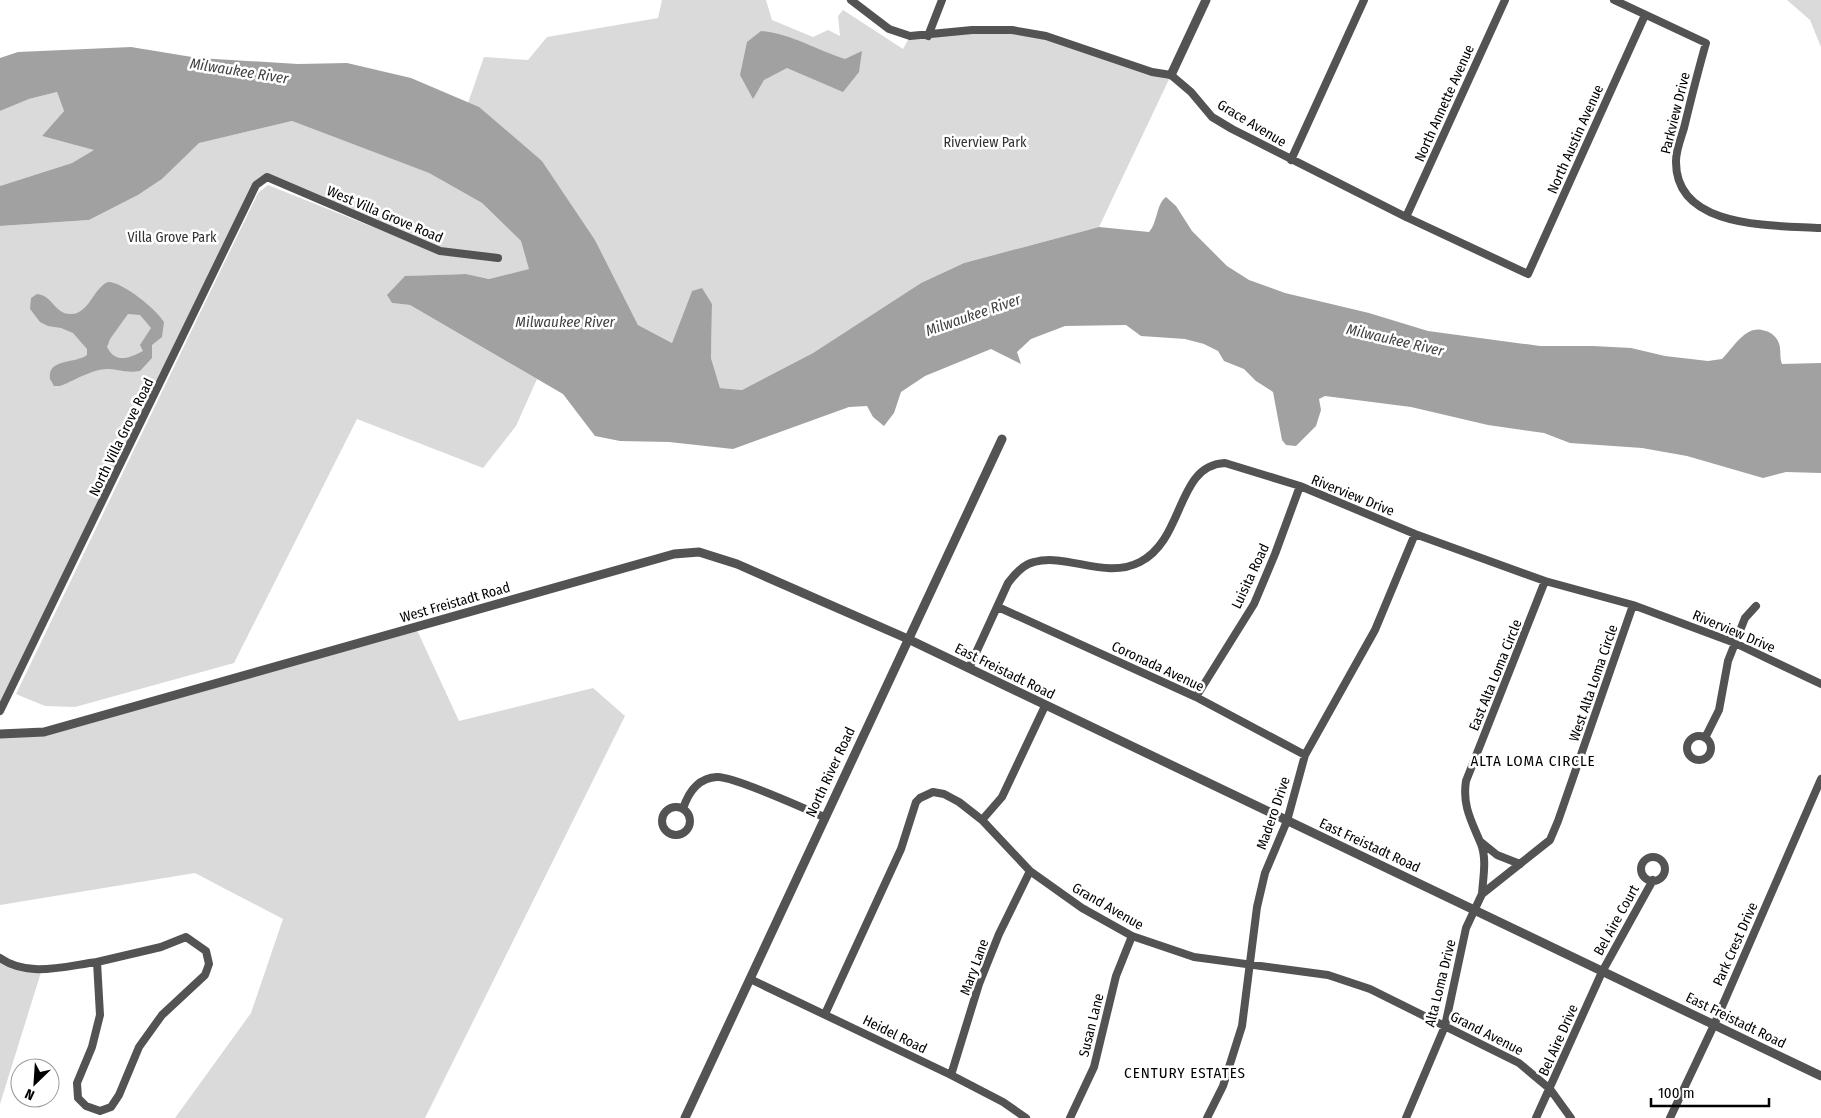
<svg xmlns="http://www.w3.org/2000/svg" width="1821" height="1118" viewBox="0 0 1821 1118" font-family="'Fira Sans Condensed',sans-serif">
  <rect width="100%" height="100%" fill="#fff"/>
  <path fill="#dadada" d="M 662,0 L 766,0 L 772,20 L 813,37 L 828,30 L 840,36 L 838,16 L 843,10 L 903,49 L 910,36 L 1012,30 L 1171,75 L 1099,227 L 964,263 L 921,283 L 813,353 L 742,390 L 720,388 L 711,358 L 712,304 L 692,291 L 672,343 L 638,325 L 595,240 L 542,161 L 468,103 L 484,57 L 528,60 L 547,37 L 658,18 Z
    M 1787,0 L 1821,0 L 1821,47 L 1810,20 Z
    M 57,92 L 64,111 L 42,136 L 95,150 L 72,163 L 0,186 L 0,111 L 29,99 Z
    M 292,121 L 429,173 L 482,203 L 521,241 L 530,269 L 489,279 L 466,274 L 406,276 L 388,295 L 392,303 L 410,305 L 537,379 L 516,426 L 483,468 L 357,419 L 234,663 L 75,707 L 45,706 L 16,694 L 258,193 L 268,185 L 450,258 L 267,177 L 256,185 L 0,711 L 0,226 L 89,220 L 138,195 L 162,179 L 198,143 Z
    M 416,628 L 459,721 L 593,688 L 625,716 L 425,1118 L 175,1118 L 251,1013 L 283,919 L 195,873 L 0,905 L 0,734 L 18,735 Z
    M 0,958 L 42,969 L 0,1104 Z"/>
  <path fill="#a1a1a1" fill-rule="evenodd" d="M 761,31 C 792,34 816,50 845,59 L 862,51 L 859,72 L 843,92 L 787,68 L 764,80 L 753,99 L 740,75 L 747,42 Z
    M 131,47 L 198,58 L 298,64 L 347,63 L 411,78 L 479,107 L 542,161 L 595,240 L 638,325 L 672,343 L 692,291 L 702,288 L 712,304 L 711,358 L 720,388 L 742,390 L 813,353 L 921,283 L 964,263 L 1099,227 L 1149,232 C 1158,222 1156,204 1166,197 L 1176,206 L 1192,231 L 1227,266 L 1249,280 L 1285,293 L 1369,313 L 1428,331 L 1540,346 L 1593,346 L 1631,348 L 1665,356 L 1708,361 L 1722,359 C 1734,347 1746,323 1766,331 C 1772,333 1775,336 1778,341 C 1782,349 1779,357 1782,364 L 1821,363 L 1821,473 L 1786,472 L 1763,478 L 1687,456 L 1642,448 L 1570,443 L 1544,433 L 1488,425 L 1411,407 L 1325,396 L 1319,399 L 1321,410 L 1316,426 L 1296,446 L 1286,445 L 1282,440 L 1273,392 L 1256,381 L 1244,369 L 1224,361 L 1218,351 L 1204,344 L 1185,339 L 1141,336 L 1126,325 L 1065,326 L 1031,339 L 1017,352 L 1021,364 L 991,349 L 925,376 L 901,392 L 894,413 L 884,426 L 873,417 L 867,406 L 849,407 L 733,449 L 669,442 L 620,441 L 595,436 L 563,394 L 410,305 L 392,303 L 387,295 L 405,276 L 466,274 L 489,279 L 529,269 L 521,241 L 482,203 L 429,173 L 292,121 L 199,143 L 162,179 L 138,195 L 89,220 L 0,226 L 0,186 L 72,163 L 94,150 L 42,136 L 64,111 L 57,92 L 29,99 L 0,111 L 0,58 L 18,52 Z
    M 108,282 C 123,282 156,309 164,322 L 162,337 L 152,345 L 152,358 L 140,371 C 125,373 122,370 109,369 C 93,368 74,381 60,386 L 54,386 L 50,379 C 47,358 75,364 87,355 L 87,349 L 73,333 L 61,328 L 48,326 L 40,322 L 30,309 L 31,298 L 37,294 C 52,295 55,314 70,314 C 89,315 93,288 108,282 ZM 128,314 L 140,315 L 151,328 L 140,345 L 143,351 C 131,357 116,365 107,347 L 110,339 Z"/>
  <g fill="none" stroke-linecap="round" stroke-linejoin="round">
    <path stroke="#535353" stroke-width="8" d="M 851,0 L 889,29 L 910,36 L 972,30 L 1012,30 L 1046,36 L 1152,72 L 1171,75 L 1191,92 L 1212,117 L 1232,129 L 1406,217 L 1528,274 L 1645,15
      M 1614,0 L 1706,43 C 1698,71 1691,99 1684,128 C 1681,138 1676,150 1676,161 C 1675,230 1774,225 1821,228
      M 928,36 L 942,0
      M 1291,160 L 1364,0
      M 1406,217 L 1505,0
      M 998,607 L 1196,697 L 1305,755
      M 969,668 L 1008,583 C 1014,575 1023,564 1034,562 C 1068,553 1105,580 1140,562 C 1185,539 1176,465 1225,463 L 1300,486 L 1415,534 L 1545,581 L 1633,605 L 1735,643 L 1821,684
      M 1196,697 L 1254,604 L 1275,554 L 1300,486
      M 0,711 L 256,185 L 267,177 L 440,251 L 498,258
      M1687 748a12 12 0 1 1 24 0a12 12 0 1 1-24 0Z
      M 1705,738 L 1719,710 L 1728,661 L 1745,618 L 1756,606
      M662 821a14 14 0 1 1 28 0a14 14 0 1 1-28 0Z
      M 683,809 C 688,793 698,778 717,777 C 732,776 806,809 824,817
      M 982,820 L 1002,797 L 1045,706
      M 1481,842 L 1497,855 L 1520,864
      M1641 869a12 12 0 1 1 24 0a12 12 0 1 1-24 0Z
      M 1482,894 C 1483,878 1487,859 1481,844 C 1472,822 1462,806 1466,781 L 1545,581
      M 186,937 L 206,951 L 209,964 L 205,975 L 162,1015 L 139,1047 L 119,1095 L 111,1107 L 100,1111 L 86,1106 L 78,1098 L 77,1083 L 92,1047 L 100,1015 L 97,962 L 161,947 Z
      M 0,958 C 28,978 65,966 97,962
      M 750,979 L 951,1075 L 1003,1102 L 1026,1118
      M 825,1014 L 901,849 L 916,802 L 920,798 L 933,792 L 944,794 L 959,802 L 982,820 L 1030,871 L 1082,908 L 1132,936 L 1194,957 L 1328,975 L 1370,989 L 1519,1063 L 1550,1089 L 1571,1118
      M 951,1075 L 979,984 L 999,934 L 1030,871
      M 1070,1118 L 1094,1067 L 1116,976 L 1132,936
      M 1207,1118 L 1223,1086 L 1242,1026 L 1257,907 L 1265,873 L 1287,821 L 1305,755 L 1375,630 L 1415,534
      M 1406,1118 L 1445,1026 L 1466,928 L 1482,894 L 1550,840 L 1558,821 L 1633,605
      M 1536,1118 L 1602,972 L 1653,880
      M 1670,1118 L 1714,1025 L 1821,779"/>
    <path stroke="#535353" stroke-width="9" d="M 1171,75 L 1206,0
      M 0,734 L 44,732 L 674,554 L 699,552 L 737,564 L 908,639 L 1821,1076
      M 685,1118 L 1002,439"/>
  </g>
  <g text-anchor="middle" stroke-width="5" stroke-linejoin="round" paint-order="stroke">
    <g font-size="14" fill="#000" stroke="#fff">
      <text transform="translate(1444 103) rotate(-66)" y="5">North Annette Avenue</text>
      <text transform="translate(1675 113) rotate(-76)" y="5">Parkview Drive</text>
      <text transform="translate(1252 123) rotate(31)" y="5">Grace Avenue</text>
      <text transform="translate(1575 139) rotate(-66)" y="5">North Austin Avenue</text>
      <text transform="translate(385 214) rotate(23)" y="5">West Villa Grove Road</text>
      <text transform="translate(121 437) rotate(-64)" y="5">North Villa Grove Road</text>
      <text transform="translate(1353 495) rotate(22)" y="5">Riverview Drive</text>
      <text transform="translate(1250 576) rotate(-65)" y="5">Luisita Road</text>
      <text transform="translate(455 602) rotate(-16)" y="5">West Freistadt Road</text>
      <text transform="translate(1734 631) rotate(23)" y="5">Riverview Drive</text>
      <text transform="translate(1158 666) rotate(25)" y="5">Coronada Avenue</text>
      <text transform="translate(1005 671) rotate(26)" y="5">East Freistadt Road</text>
      <text transform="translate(1495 675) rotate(-68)" y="5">East Alta Loma Circle</text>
      <text transform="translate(1593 683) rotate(-71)" y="5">West Alta Loma Circle</text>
      <text transform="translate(830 772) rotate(-65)" y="5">North River Road</text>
      <text transform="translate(1273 813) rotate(-71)" y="5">Madero Drive</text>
      <text transform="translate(1370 845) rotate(25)" y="5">East Freistadt Road</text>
      <text transform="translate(1108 906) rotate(30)" y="5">Grand Avenue</text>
      <text transform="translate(1616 920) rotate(-61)" y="5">Bel Aire Court</text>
      <text transform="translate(1735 944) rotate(-66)" y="5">Park Crest Drive</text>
      <text transform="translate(974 967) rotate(-70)" y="5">Mary Lane</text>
      <text transform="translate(1440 983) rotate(-76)" y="5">Alta Loma Drive</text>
      <text transform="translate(1736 1020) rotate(26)" y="5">East Freistadt Road</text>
      <text transform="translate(1091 1025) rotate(-76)" y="5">Susan Lane</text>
      <text transform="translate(1487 1033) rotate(27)" y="5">Grand Avenue</text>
      <text transform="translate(895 1034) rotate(26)" y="5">Heidel Road</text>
      <text transform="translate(1558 1040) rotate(-66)" y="5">Bel Aire Drive</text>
    </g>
    <g font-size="14" fill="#313131" stroke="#fff">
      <text x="985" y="147">Riverview Park</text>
      <text x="172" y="242">Villa Grove Park</text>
    </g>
    <g font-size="15" font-style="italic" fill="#424242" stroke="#fff">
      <text transform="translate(239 71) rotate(9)" y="5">Milwaukee River</text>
      <text transform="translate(973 315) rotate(-19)" y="5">Milwaukee River</text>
      <text x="565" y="327">Milwaukee River</text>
      <text transform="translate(1395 340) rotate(13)" y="5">Milwaukee River</text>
    </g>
    <g font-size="15" letter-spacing="1" fill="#000" stroke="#fff">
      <text x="1533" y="766">ALTA LOMA CIRCLE</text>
      <text x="1185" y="1078">CENTURY ESTATES</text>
    </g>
  </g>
  <g transform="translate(35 1083) rotate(205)"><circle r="24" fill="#ffffff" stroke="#999999"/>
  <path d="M0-4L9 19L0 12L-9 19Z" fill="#000000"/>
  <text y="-8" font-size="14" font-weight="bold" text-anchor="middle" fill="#000000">N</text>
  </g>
  <path d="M1651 1098v8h118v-8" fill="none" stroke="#000000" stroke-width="2.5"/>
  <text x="1658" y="1098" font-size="15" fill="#000000" stroke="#ffffff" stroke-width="4" paint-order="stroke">100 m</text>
</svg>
